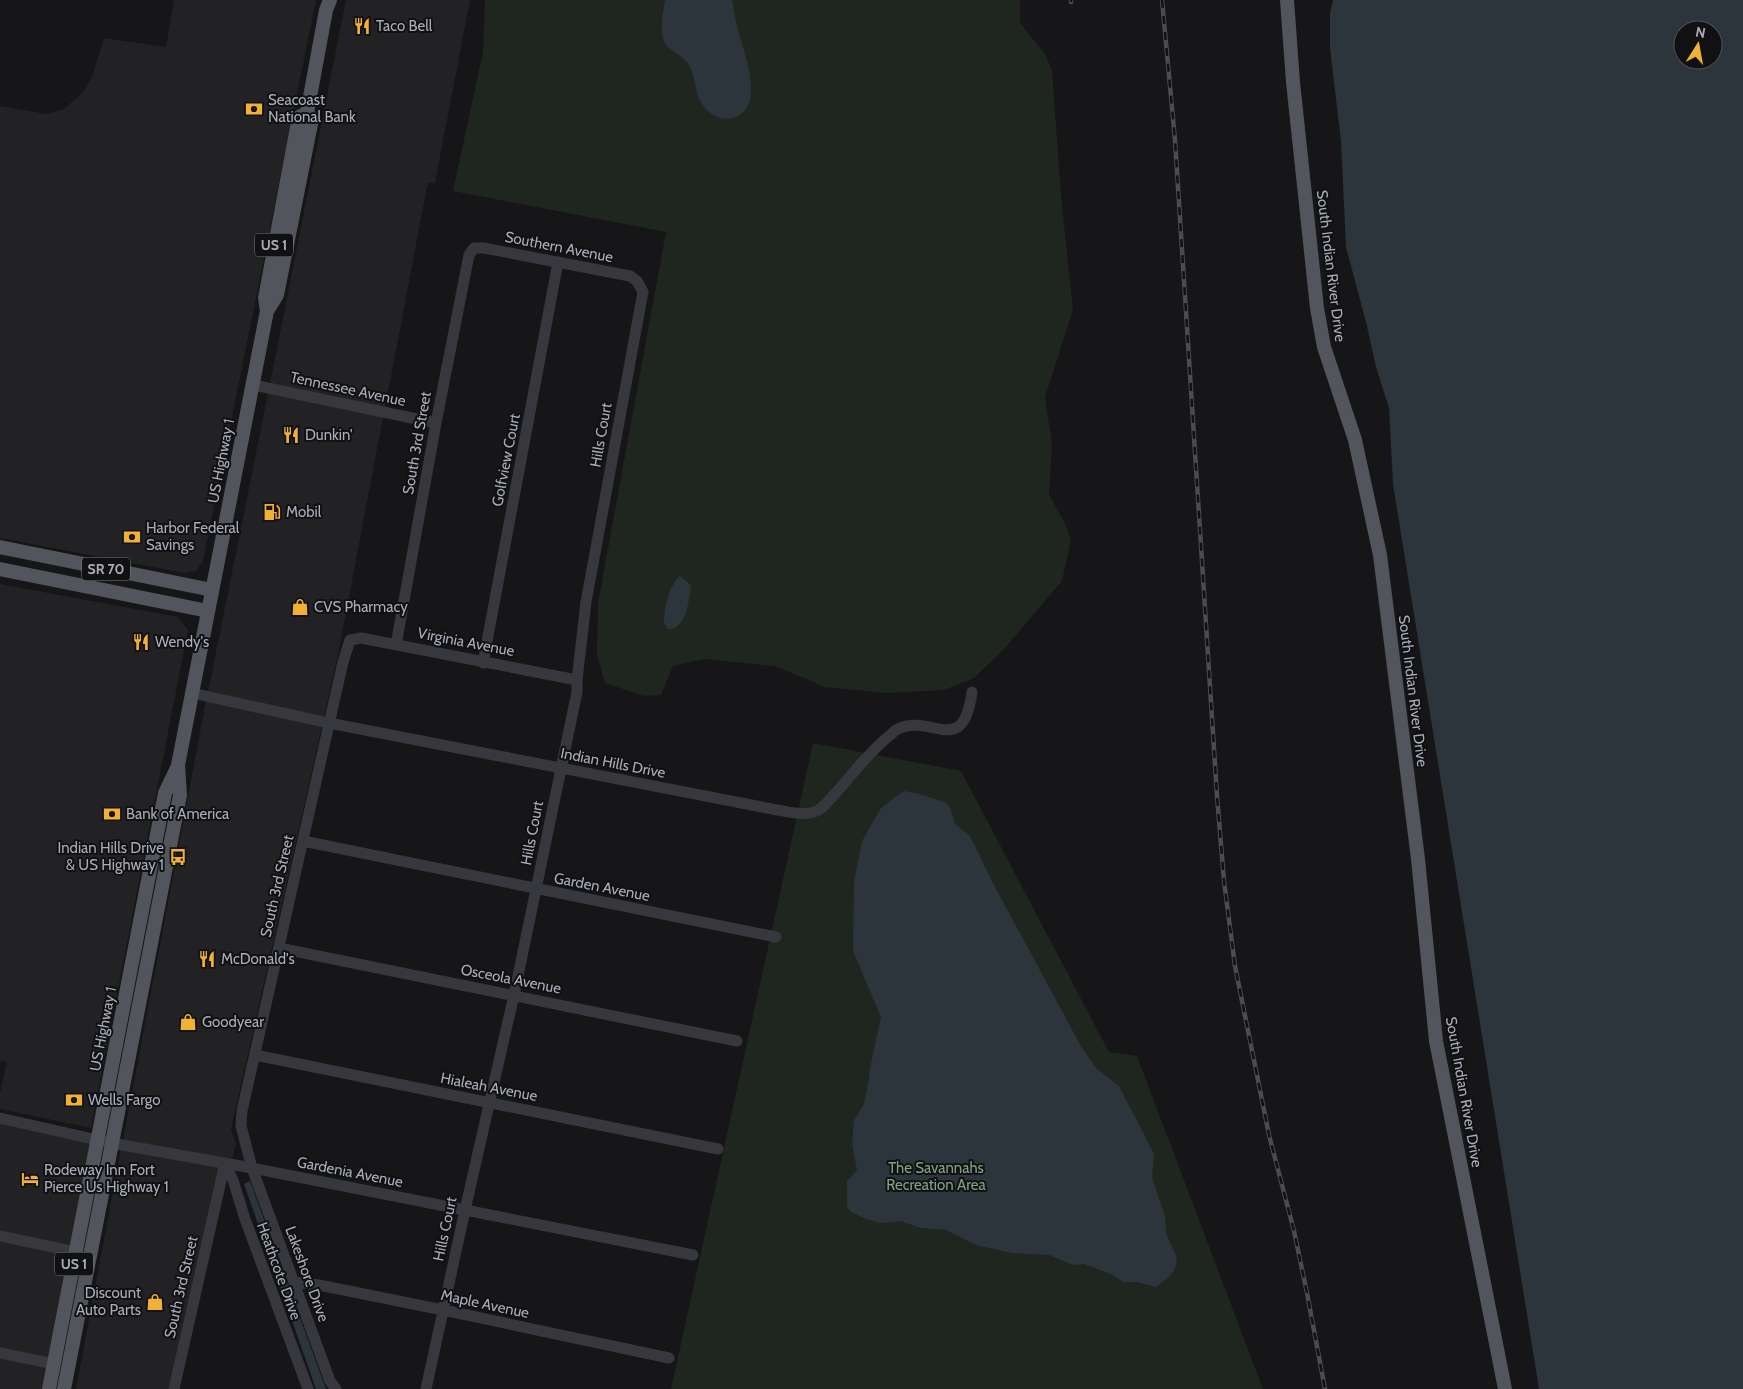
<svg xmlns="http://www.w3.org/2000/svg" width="1743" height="1389" viewBox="0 0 1743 1389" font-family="Cabin,sans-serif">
  <rect width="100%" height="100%" fill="#161618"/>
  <path fill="#222225" d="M 174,0 L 316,0 L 203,561 L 196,571 L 184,573 L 0,538 L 0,106 L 46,114 L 64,109 L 83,92 L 92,77 L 104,38 L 166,47 Z
    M 346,0 L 470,0 L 435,183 L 429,183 L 427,187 L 385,408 L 270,384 Z
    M 268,393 L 383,417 L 339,650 L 324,717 L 208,692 Z
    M 0,584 L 178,617 L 188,630 L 91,1128 L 0,1109 L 0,1093 L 7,1062 L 0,1060 Z
    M 206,701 L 322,726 L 231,1129 L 236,1144 L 232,1160 L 226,1157 L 224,1158 L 123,1140 Z
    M 0,1123 L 92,1143 L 72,1246 L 0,1231 Z
    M 121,1149 L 220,1167 L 170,1389 L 76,1389 Z
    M 0,1240 L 70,1255 L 50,1359 L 0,1349 Z
    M 0,1358 L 48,1368 L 44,1389 L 0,1389 Z"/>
  <path fill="#1e261f" d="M 485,0 L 1020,0 L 1020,23 L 1045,54 L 1052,70 L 1061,195 L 1073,310 L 1045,397 L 1052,444 L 1049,494 L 1064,522 L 1071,540 L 1062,581 L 1005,648 L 974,678 L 944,690 L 887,693 L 825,687 L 775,666 L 704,659 L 673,666 L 661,695 L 644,696 L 605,683 L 597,655 L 598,603 L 666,232 L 453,191 L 483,52 Z
    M 813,743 L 961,771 L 1109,1052 L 1137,1056 L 1263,1389 L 671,1389 Z"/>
  <path fill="#2c353c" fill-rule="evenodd" d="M 665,0 L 732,0 C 734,9 735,18 737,26 C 743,49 752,69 751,93 C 750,120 721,127 705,108 C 695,97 696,82 691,69 C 687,59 677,54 669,48 C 657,38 663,13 665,0 Z
    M 1333,0 L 1743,0 L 1743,1389 L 1539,1389 L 1393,484 L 1389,408 L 1376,367 L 1366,322 L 1346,247 L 1341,141 L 1330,48 L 1330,13 ZM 1683,30 L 1713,30 L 1713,60 L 1683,60 Z
    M 680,576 L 691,585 C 689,599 687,630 668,629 L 664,623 C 664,609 669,585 680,576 Z
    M 904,791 L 919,794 L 947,803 L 950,808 L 955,824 L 970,836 L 995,887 L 1082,1048 L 1096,1068 L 1119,1086 L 1154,1154 L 1152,1178 L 1165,1216 L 1166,1233 L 1177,1258 L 1175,1269 L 1168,1278 L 1156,1287 L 1137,1282 L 1123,1282 L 1111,1274 L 1084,1264 L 1073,1265 L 1049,1255 L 1012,1253 L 976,1245 L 946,1230 L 921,1228 L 900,1221 L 880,1223 L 864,1218 L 851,1212 L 847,1207 L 847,1181 L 857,1170 L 852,1143 L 854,1120 L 864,1104 L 868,1085 L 870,1068 L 881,1017 L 853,951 L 854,882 L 862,841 L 881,808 Z
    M 250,1181 L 326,1389 L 316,1389 L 244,1184 Z"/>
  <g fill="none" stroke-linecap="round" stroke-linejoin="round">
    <path stroke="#37383d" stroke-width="11" d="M 253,385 L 436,423
      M 396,645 L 436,423 L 469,255 L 474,248 L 484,248 L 630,276 L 637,281 L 643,292 L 586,602 L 577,680 L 577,692 L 514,995 L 465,1210 L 426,1389
      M 483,663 L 558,262
      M 192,693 L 329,723 L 772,809 C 785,811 800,816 814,812 C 822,810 828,801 834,795 C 852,775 868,753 889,736 C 892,734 895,730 898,729 C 932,713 963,759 972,692
      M 303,841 L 776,937
      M 279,948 L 737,1041
      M 255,1055 L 718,1149
      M 0,1118 L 111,1143 L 252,1168 L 693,1255
      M 225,1163 L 233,1180 L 245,1219 L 308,1389
      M 0,1236 L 76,1252
      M 294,1282 L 319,1285 L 443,1310 L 669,1358
      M 0,1353 L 54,1364
      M 174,1389 L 225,1163
      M 336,1389 L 330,1381 L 252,1168 L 241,1126 L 242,1111 L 343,662 L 350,640 L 361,638 L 577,680"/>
    <path stroke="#53555c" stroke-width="14" d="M 1287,0 L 1293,82 L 1317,308 L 1324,347 L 1355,440 L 1380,555 L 1418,859 L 1436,1041 L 1505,1389
      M 307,113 L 326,10 L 330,0
      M 267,311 L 277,295 L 312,119 L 307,113
      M 0,547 L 212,590
      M 0,569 L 208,611
      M 49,1389 L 165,793 L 177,768
      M 64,1389 L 180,795 L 178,765 L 267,311 L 265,298 L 299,117 L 307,113"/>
    <g stroke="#4a4c52" stroke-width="4.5">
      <path id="rail" d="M 1071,0 L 1071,2
        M 1162,0 L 1175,140 L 1217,796 L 1224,881 L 1235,966 L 1269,1135 L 1294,1231 L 1307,1293 L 1325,1389"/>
    </g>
    <use href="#rail" stroke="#111113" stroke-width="2.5" stroke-dasharray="8" stroke-linecap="butt"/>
  </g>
  <defs>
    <g id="restaurant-bare" transform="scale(1.35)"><path d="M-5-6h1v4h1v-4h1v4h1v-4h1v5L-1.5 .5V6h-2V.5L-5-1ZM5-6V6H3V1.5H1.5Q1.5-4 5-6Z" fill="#f2b134" stroke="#111113" stroke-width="2.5" paint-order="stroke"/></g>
    <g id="bank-bare" transform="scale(1.35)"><path d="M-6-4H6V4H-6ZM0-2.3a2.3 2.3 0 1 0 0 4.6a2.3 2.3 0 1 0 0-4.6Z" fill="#f2b134" stroke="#111113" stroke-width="2.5" paint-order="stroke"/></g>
    <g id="fuel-bare" transform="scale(1.35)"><path d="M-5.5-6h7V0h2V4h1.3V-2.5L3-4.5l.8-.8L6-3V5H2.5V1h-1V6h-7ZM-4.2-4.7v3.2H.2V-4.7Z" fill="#f2b134" stroke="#111113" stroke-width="2.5" paint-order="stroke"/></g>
    <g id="shop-bare" transform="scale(1.35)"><path d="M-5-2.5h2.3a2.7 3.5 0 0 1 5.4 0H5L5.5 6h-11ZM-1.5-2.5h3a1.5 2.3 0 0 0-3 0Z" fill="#f2b134" stroke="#111113" stroke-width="2.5" paint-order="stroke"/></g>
    <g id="bus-bare" transform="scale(1.35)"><path d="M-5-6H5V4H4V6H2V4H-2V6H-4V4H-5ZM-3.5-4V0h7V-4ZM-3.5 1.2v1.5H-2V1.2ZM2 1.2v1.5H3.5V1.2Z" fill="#f2b134" stroke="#111113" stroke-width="2.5" paint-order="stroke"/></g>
    <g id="hotel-bare" transform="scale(1.35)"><path d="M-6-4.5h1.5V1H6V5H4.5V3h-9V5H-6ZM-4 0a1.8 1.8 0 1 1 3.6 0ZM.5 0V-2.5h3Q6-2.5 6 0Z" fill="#f2b134" stroke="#111113" stroke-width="2.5" paint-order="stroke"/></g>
  </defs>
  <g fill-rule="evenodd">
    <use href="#restaurant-bare" x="362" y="26"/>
    <use href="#bank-bare" x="254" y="109"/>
    <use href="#restaurant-bare" x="291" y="435"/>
    <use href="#fuel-bare" x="272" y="512"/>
    <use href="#bank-bare" x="132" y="537"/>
    <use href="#shop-bare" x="300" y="607"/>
    <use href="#restaurant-bare" x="141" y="642"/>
    <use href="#bank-bare" x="112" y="814"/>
    <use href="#bus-bare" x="178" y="857"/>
    <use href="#restaurant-bare" x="207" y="959"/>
    <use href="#shop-bare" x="188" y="1022"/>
    <use href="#bank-bare" x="74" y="1100"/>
    <use href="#hotel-bare" x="30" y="1179"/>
    <use href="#shop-bare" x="155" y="1302"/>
  </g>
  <g text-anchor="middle" stroke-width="4" stroke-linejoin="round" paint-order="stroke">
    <g fill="#111113" stroke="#7b7e86" stroke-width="1">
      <rect x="255" y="233.5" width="38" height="23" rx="4"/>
      <rect x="82" y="557.5" width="48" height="23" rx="4"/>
      <rect x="55" y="1252.5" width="38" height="23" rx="4"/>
    </g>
    <g font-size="14" font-weight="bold" fill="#a8adb8">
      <text x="274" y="250">US 1</text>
      <text x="106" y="574">SR 70</text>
      <text x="74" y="1269">US 1</text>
    </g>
    <g font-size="15" fill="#a8adb8" stroke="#111113" text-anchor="start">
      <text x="376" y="31">Taco Bell</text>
      <text x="268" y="105">Seacoast<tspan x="268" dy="17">National Bank</tspan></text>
      <text x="305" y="440">Dunkin'</text>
      <text x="286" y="517">Mobil</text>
      <text x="146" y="533">Harbor Federal<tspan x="146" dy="17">Savings</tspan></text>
      <text x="314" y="612">CVS Pharmacy</text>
      <text x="155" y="647">Wendy's</text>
      <text x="126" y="819">Bank of America</text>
      <text x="164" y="853" text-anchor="end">Indian Hills Drive<tspan x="164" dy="17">&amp; US Highway 1</tspan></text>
      <text x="221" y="964">McDonald's</text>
      <text x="202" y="1027">Goodyear</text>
      <text x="88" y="1105">Wells Fargo</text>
      <text x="44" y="1175">Rodeway Inn Fort<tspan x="44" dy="17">Pierce Us Highway 1</tspan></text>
      <text x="141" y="1298" text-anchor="end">Discount<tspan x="141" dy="17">Auto Parts</tspan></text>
    </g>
    <g font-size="15" fill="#a8adb8" stroke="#111113">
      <text transform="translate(559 247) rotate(11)" y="5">Southern Avenue</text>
      <text transform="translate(1331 266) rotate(83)" y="5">South Indian River Drive</text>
      <text transform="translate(348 389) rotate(12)" y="5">Tennessee Avenue</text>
      <text transform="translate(601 435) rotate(-80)" y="5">Hills Court</text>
      <text transform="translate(417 443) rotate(-80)" y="5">South 3rd Street</text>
      <text transform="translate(506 460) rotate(-79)" y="5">Golfview Court</text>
      <text transform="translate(221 461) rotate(-79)" y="5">US Highway 1</text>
      <text transform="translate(466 642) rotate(11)" y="5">Virginia Avenue</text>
      <text transform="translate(1413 691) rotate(83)" y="5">South Indian River Drive</text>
      <text transform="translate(613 763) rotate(11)" y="5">Indian Hills Drive</text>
      <text transform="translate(532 833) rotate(-79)" y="5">Hills Court</text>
      <text transform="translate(277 886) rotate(-77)" y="5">South 3rd Street</text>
      <text transform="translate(602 887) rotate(11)" y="5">Garden Avenue</text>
      <text transform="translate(511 979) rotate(11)" y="5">Osceola Avenue</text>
      <text transform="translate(103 1029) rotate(-79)" y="5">US Highway 1</text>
      <text transform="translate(489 1087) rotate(11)" y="5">Hialeah Avenue</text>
      <text transform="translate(1464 1092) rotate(80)" y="5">South Indian River Drive</text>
      <text transform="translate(350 1172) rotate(11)" y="5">Gardenia Avenue</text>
      <text transform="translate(445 1229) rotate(-78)" y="5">Hills Court</text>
      <text transform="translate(279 1271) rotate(70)" y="5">Heathcote Drive</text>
      <text transform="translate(307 1274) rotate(70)" y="5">Lakeshore Drive</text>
      <text transform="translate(181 1287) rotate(-77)" y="5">South 3rd Street</text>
      <text transform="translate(485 1304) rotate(12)" y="5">Maple Avenue</text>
    </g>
    <g font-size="15" fill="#7fa381" stroke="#111113">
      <text x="936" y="1173">The Savannahs<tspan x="936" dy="17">Recreation Area</tspan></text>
    </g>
  </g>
  <g transform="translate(1698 45) rotate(11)"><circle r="24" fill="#111113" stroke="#4d4f55"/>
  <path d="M0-4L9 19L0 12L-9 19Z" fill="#f2b134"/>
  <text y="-8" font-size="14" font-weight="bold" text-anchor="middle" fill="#a8adb8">N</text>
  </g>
</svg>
